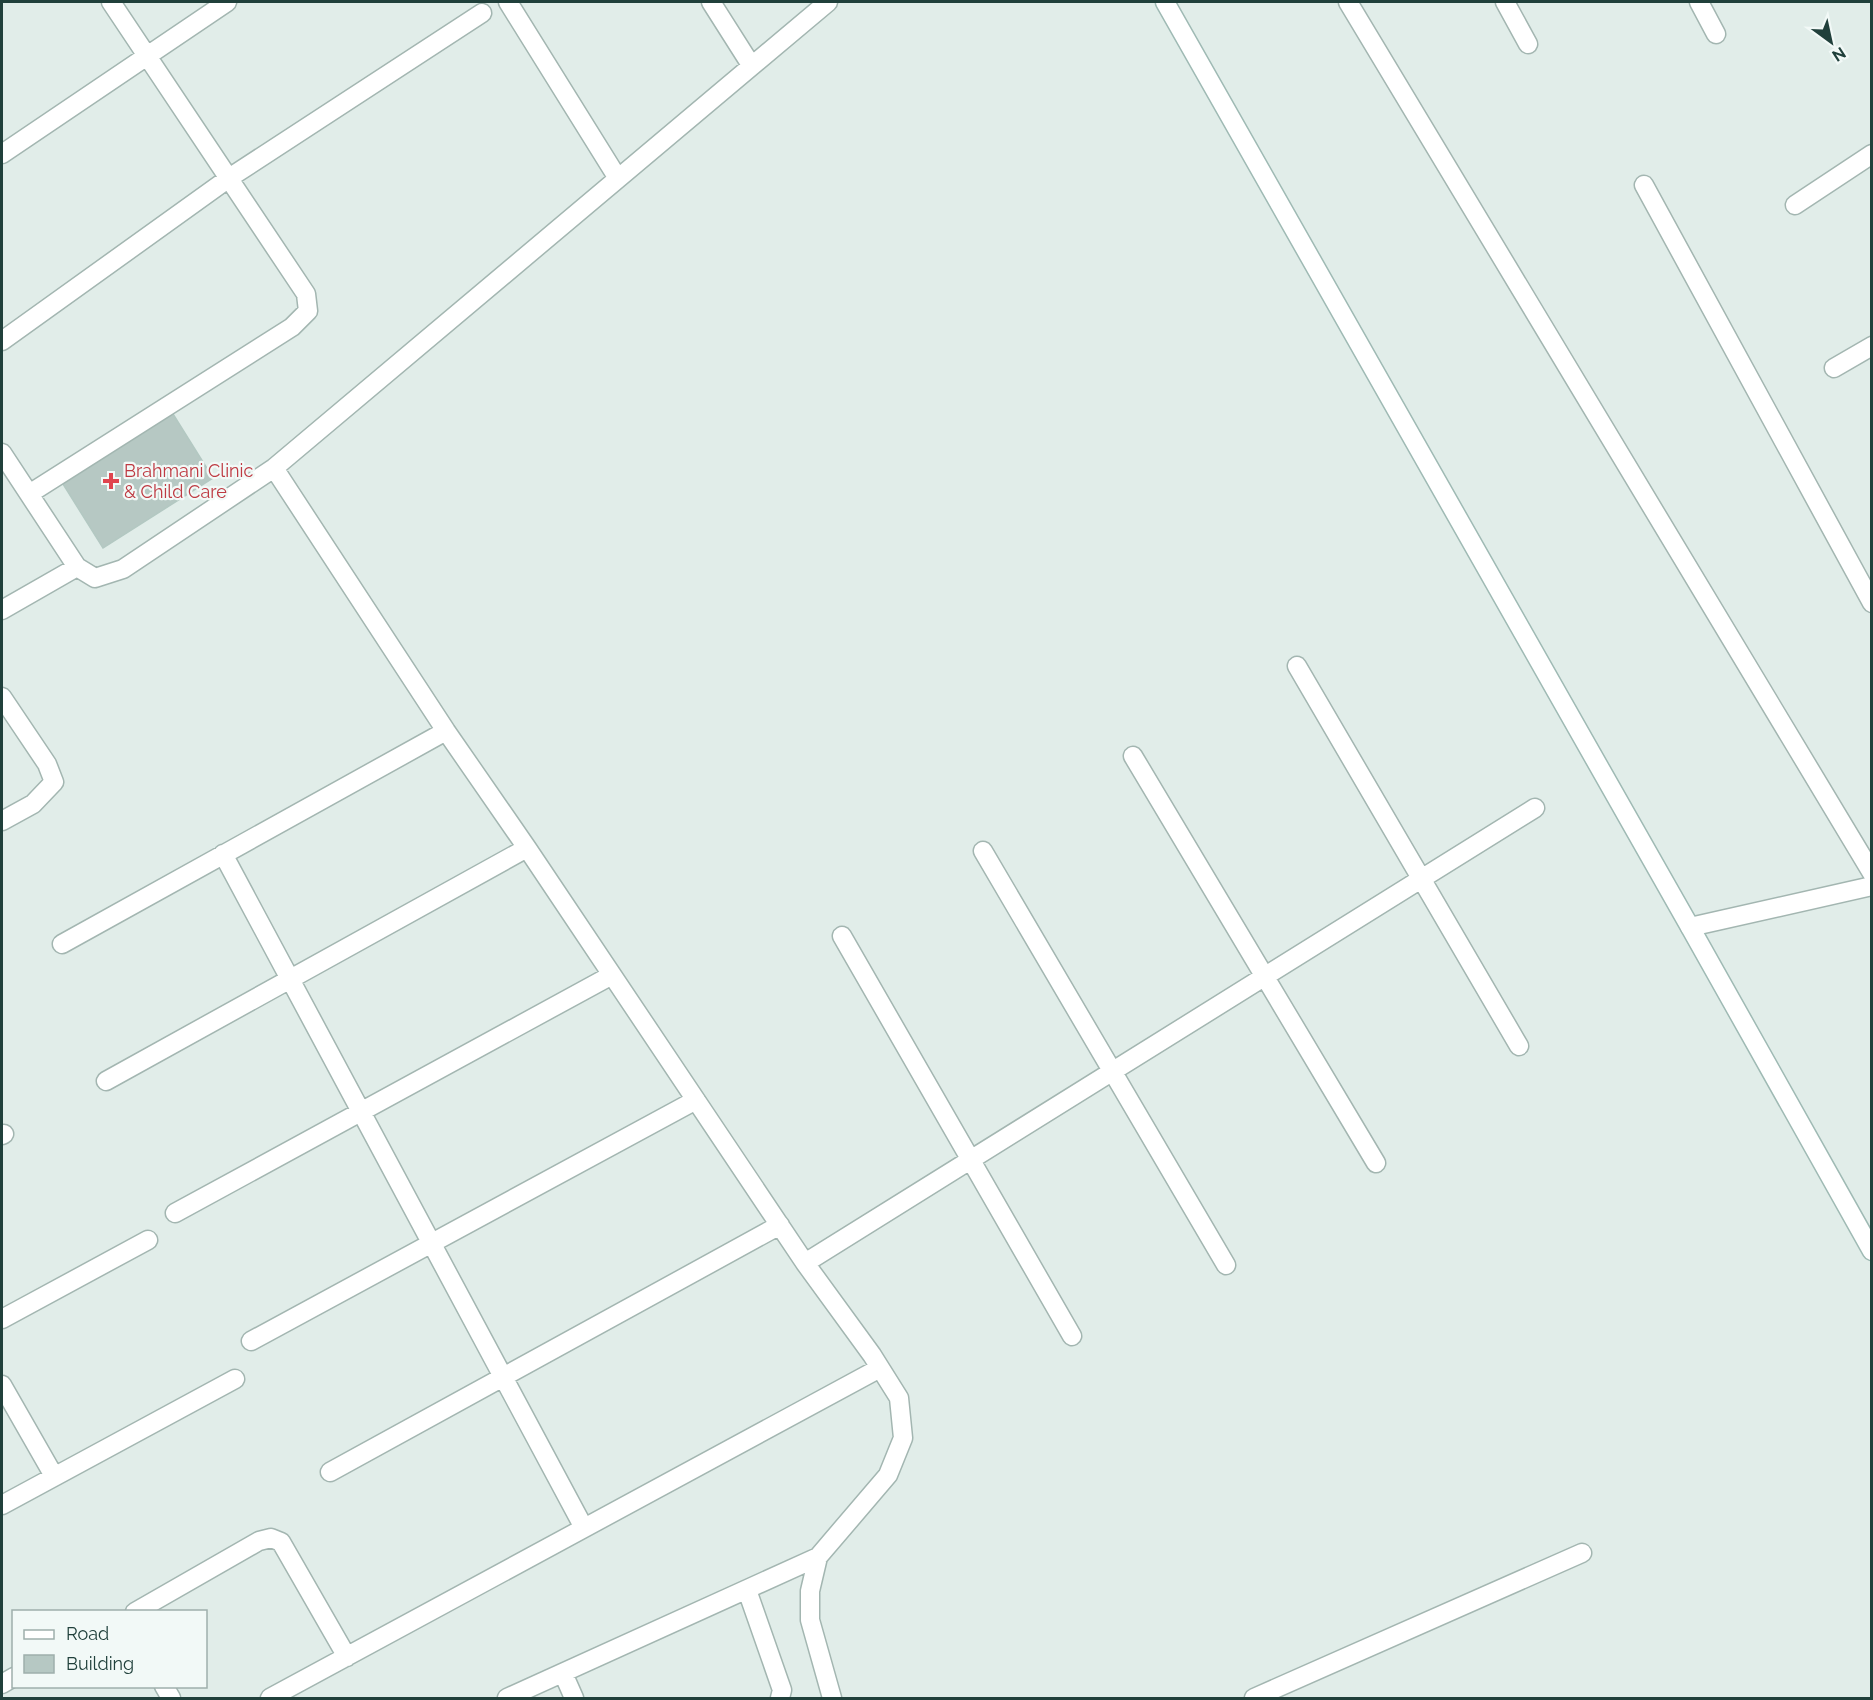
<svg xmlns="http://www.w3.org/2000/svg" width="1873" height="1700" viewBox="0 0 1873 1700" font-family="Raleway,sans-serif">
  <rect width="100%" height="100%" fill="#e1ede9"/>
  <path fill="#b6c8c3" stroke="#b3c8c2" stroke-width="1.5" d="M 173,414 L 213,478 L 103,548 L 63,484 Z"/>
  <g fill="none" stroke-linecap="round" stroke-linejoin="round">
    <g stroke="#a3b6b1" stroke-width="21">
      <path id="street" d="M 508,2 L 617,177
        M 711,2 L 751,65
        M 1348,2 L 1872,873
        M 1505,2 L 1528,44
        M 1699,2 L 1716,34
        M 2,154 L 227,2
        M 1644,185 L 1872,603
        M 1795,205 L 1872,154
        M 2,341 L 229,178 L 482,13
        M 1834,368 L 1872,346
        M 2,453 L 77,567 L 95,578 L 123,569 L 274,468 L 828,2
        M 274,468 L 446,731 L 527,848 L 805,1263 L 872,1355 L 899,1398 L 903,1438 L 888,1475 L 818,1557 L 810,1591 L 810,1620 L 832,1698
        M 29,494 L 292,327 L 308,311 L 306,294 L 111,2
        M 2,610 L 77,567
        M 1297,666 L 1519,1046
        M 2,697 L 47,764 L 54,782 L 33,804 L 2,821
        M 1133,756 L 1376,1163
        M 983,851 L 1226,1265
        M 223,854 L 584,1528
        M 1690,927 L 1872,886
        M 842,936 L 1072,1336
        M 62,944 L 446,731
        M 106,1081 L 527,848
        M 2,1135 L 4,1134
        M 175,1213 L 612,975
        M 805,1263 L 1535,808
        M 2,1319 L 148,1240
        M 251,1341 L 696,1100
        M 2,1385 L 54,1476
        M 330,1472 L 780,1225
        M 2,1505 L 235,1379
        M 747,1590 L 782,1690 L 780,1698
        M 135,1612 L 259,1541 L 271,1538 L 281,1542 L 347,1657
        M 563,1673 L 574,1698
        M 2,1684 L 14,1677
        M 164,1686 L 171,1698
        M 270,1698 L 880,1368
        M 507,1698 L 818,1557
        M 1254,1698 L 1582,1553"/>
    </g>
    <g stroke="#9fbab4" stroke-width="21">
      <path id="secondary" d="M 1165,2 L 1690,927 L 1872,1251"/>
    </g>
    <use href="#street" stroke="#fff" stroke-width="18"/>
    <use href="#secondary" stroke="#fff" stroke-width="18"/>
  </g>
  <path fill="#e0444e" stroke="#f2f9f7" stroke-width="2" d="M108 472h6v6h6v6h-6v6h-6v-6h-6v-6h6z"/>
  <g text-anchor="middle" stroke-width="4.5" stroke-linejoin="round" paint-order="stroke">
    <g font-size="18" fill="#be3a42" stroke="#f2f9f7" text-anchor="start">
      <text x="124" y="477">Brahmani Clinic<tspan x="124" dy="21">&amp; Child Care</tspan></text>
    </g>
  </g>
  <rect width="1873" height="1700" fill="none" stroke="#20403b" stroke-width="6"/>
  <rect x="12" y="1610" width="195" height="78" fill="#f2f9f7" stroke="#9eafac" stroke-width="1.5"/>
  <rect x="24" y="1630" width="30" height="9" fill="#ffffff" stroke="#9eafac" stroke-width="1.5"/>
  <text x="66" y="1640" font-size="18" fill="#20403b">Road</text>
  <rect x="24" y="1655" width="30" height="18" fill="#b6c8c3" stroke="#9eafac" stroke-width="1.5"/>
  <text x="66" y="1670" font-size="18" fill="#20403b">Building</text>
  <g transform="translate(1831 42) rotate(147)" stroke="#f2f9f7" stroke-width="4.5" paint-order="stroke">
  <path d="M0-4.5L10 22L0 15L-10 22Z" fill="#20403b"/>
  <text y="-9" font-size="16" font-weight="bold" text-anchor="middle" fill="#20403b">N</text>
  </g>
</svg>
